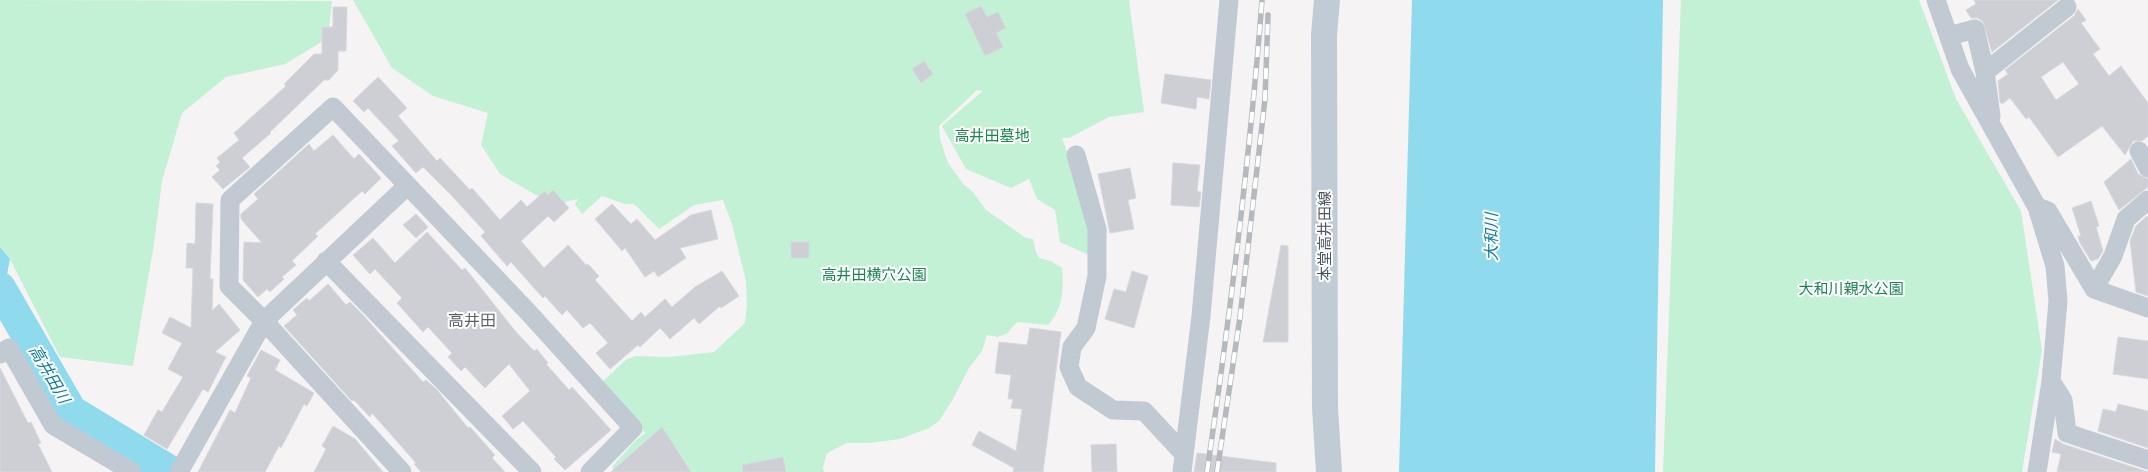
<svg xmlns="http://www.w3.org/2000/svg" width="2148" height="472" viewBox="0 0 2148 472" font-family="Arial,'Noto Sans JP',sans-serif">
  <rect width="100%" height="100%" fill="#f5f3f3"/>
  <path fill="#c3f1d5" d="M 0,0 L 332,1 L 328,38 L 285,64 L 226,77 L 182,113 L 162,181 L 154,244 L 133,366 L 60,357 L 10,259 L 0,247 Z
    M 353,0 L 1129,0 L 1144,112 L 1109,117 L 1069,138 L 1062,138 L 1094,228 L 1091,256 L 1060,242 L 1055,210 L 1037,199 L 1029,179 L 1011,188 L 966,169 L 942,126 L 983,91 L 977,90 L 939,126 L 940,139 L 948,163 L 964,185 L 973,192 L 986,210 L 1026,238 L 1033,239 L 1036,252 L 1039,258 L 1051,261 L 1062,268 C 1064,289 1063,309 1048,325 L 1018,322 L 1012,327 L 1008,333 L 998,337 L 987,335 L 982,351 L 969,368 L 953,399 L 939,421 L 929,428 L 900,439 L 869,443 L 847,443 L 827,453 L 823,467 L 824,472 L 617,472 L 612,467 L 635,441 L 645,433 L 603,381 L 627,359 L 636,356 L 670,357 L 714,352 L 745,323 L 747,306 L 746,281 L 732,224 L 723,200 L 694,205 L 659,229 L 634,204 L 625,204 L 602,196 L 582,214 L 575,204 L 578,199 L 564,202 L 541,198 L 500,174 L 481,145 L 488,113 L 433,96 L 392,68 Z
    M 1681,0 L 1919,0 L 1956,99 L 2021,211 L 2042,350 L 2022,472 L 1663,472 Z"/>
  <path fill="#90daee" d="M 1412,0 L 1663,0 L 1655,472 L 1399,472 Z
    M 0,247 L 10,259 L 5,285 L 0,288 Z"/>
  <g fill="none" stroke-linecap="round" stroke-linejoin="round">
    <path stroke="#90daee" stroke-width="32" d="M 0,288 L 71,411 L 171,472"/>
  </g>
  <path fill="#cdcfd5" stroke="#d7d9de" fill-rule="evenodd" d="M 1974,0 L 2058,0 L 1992,52 L 1983,22 L 1978,18 L 1971,18 L 1966,10 L 1976,4 Z
    M 981,6 L 987,17 L 998,12 L 1006,28 L 996,33 L 1003,47 L 985,56 L 965,14 Z
    M 333,7 L 347,7 L 346,51 L 338,51 L 338,70 L 329,80 L 324,80 L 270,132 L 271,133 L 242,158 L 250,167 L 223,189 L 212,177 L 220,170 L 216,166 L 220,162 L 217,158 L 239,140 L 234,133 L 286,86 L 284,84 L 314,54 L 322,54 L 322,27 L 333,27 Z
    M 2078,9 L 2086,20 L 2081,23 L 2100,49 L 2093,54 L 2109,76 L 2121,66 L 2148,103 L 2148,136 L 2142,141 L 2133,141 L 2125,155 L 2102,126 L 2058,157 L 2029,117 L 2026,119 L 2010,98 L 2002,104 L 2000,102 L 1998,81 L 2008,74 L 2005,70 L 2074,16 ZM 2063,62 L 2079,84 L 2056,100 L 2041,77 Z
    M 924,61 L 933,74 L 921,83 L 912,69 Z
    M 1165,74 L 1211,80 L 1209,99 L 1197,97 L 1196,109 L 1161,103 Z
    M 378,77 L 407,108 L 398,116 L 437,161 L 440,158 L 470,190 L 472,188 L 500,220 L 521,200 L 527,207 L 545,191 L 548,195 L 553,190 L 569,208 L 554,222 L 548,216 L 521,241 L 544,268 L 568,245 L 586,265 L 588,264 L 599,276 L 595,280 L 632,321 L 641,312 L 645,317 L 665,299 L 672,307 L 695,287 L 722,271 L 739,296 L 721,308 L 720,306 L 699,324 L 694,318 L 670,339 L 660,328 L 640,347 L 638,345 L 610,369 L 596,353 L 608,343 L 590,323 L 583,328 L 567,310 L 562,315 L 545,296 L 543,298 L 511,262 L 507,266 L 481,236 L 485,232 L 451,195 L 423,167 L 416,173 L 392,146 L 399,141 L 368,108 L 364,112 L 353,101 Z
    M 333,135 L 354,159 L 359,154 L 381,178 L 365,194 L 362,191 L 315,234 L 318,236 L 292,261 L 296,265 L 282,277 L 284,279 L 270,292 L 267,289 L 258,297 L 243,280 L 244,242 L 262,243 L 241,219 L 241,214 L 258,199 L 254,194 L 309,144 L 314,151 Z
    M 2131,159 L 2138,174 L 2148,179 L 2148,187 L 2119,210 L 2104,182 Z
    M 1173,163 L 1200,165 L 1197,191 L 1201,192 L 1199,207 L 1171,205 Z
    M 1130,168 L 1136,198 L 1128,200 L 1134,229 L 1110,233 L 1098,174 Z
    M 2091,201 L 2099,226 L 2096,227 L 2103,251 L 2098,259 L 2091,261 L 2080,243 L 2078,236 L 2081,236 L 2072,208 Z
    M 196,203 L 213,204 L 210,279 L 213,279 L 212,311 L 219,304 L 240,330 L 215,352 L 226,357 L 208,392 L 203,389 L 167,449 L 144,435 L 158,410 L 162,412 L 183,377 L 168,369 L 182,343 L 162,333 L 170,317 L 191,328 L 193,268 L 186,268 L 187,243 L 195,244 Z
    M 612,204 L 631,224 L 637,219 L 655,240 L 691,215 L 711,210 L 718,239 L 680,248 L 686,258 L 658,277 L 654,271 L 645,277 L 625,248 L 622,251 L 595,219 Z
    M 416,214 L 428,227 L 416,238 L 403,225 Z
    M 2147,216 L 2148,218 L 2148,296 L 2136,292 L 2130,241 L 2136,226 Z
    M 427,232 L 462,270 L 465,268 L 516,332 L 534,351 L 537,349 L 548,363 L 546,364 L 569,390 L 572,387 L 611,430 L 565,470 L 554,459 L 556,457 L 523,421 L 513,429 L 502,416 L 530,391 L 509,364 L 485,388 L 465,367 L 461,371 L 448,357 L 452,353 L 428,327 L 423,332 L 397,303 L 402,298 L 375,269 L 370,274 L 353,255 L 373,238 L 395,263 Z
    M 791,242 L 809,242 L 809,258 L 791,258 Z
    M 1281,245 L 1288,246 L 1288,342 L 1263,342 Z
    M 1132,271 L 1148,276 L 1134,328 L 1105,319 L 1114,289 L 1126,292 Z
    M 328,284 L 346,305 L 350,302 L 362,314 L 423,382 L 426,380 L 437,390 L 468,428 L 470,427 L 495,455 L 492,458 L 505,472 L 421,472 L 414,464 L 416,463 L 372,413 L 370,417 L 354,400 L 352,401 L 284,326 L 297,315 L 293,310 L 307,298 L 309,301 Z
    M 1030,328 L 1061,332 L 1043,472 L 1013,472 L 1014,468 L 972,445 L 979,431 L 1016,451 L 1022,409 L 1011,408 L 1013,399 L 1008,399 L 1011,375 L 995,373 L 999,342 L 1027,345 Z
    M 2118,337 L 2148,341 L 2148,379 L 2113,374 Z
    M 261,350 L 280,360 L 275,370 L 314,393 L 307,406 L 304,404 L 281,448 L 279,446 L 265,472 L 198,472 L 230,410 L 235,413 L 251,378 L 247,376 Z
    M 0,368 L 28,423 L 31,422 L 41,443 L 38,444 L 52,472 L 0,472 Z
    M 2118,404 L 2148,411 L 2148,448 L 2098,431 L 2103,409 L 2116,412 Z
    M 333,426 L 355,439 L 383,472 L 314,472 L 326,449 L 322,446 Z
    M 662,427 L 691,472 L 611,472 Z
    M 2055,439 L 2063,444 L 2148,472 L 2057,472 L 2061,454 L 2052,452 Z
    M 1116,444 L 1117,472 L 1092,472 L 1091,445 Z
    M 1197,453 L 1276,463 L 1276,472 L 1194,472 Z
    M 783,457 L 786,472 L 743,472 L 742,465 Z"/>
  <g fill="none" stroke-linecap="round" stroke-linejoin="round">
    <path stroke="#c1cad2" stroke-width="19" d="M 1936,0 L 1960,69 L 2037,207 L 2055,266 L 2058,301 L 2051,381 L 2037,472
      M 1949,36 L 1975,29 L 1985,72 L 1991,116
      M 1985,72 L 2067,7
      M 2139,151 L 2148,168
      M 1076,155 L 1097,229 L 1097,276 L 1086,328 L 1072,347 L 1069,367 L 1078,387 L 1113,410 L 1144,411 L 1184,454
      M 2038,207 L 2048,211 L 2094,289 L 2148,308
      M 326,261 L 532,472
      M 2094,289 L 2113,256 L 2126,219 L 2148,200
      M 0,354 L 9,348 L 53,425 L 132,472
      M 2051,381 L 2063,400 L 2067,433 L 2148,460
      M 179,472 L 264,321 L 407,186
      M 402,472 L 264,321 L 229,286 L 230,200 L 333,107 L 529,313 L 633,428 L 590,472
      M 1182,472 L 1201,316 L 1229,0"/>
    <path stroke="#c1cbd6" stroke-width="26" d="M 1327,0 L 1324,35 L 1325,408 L 1329,472"/>
    <g stroke="#b5b8bd" stroke-width="5.5">
      <path id="rail" d="M 1207,472 C 1230,315 1250,158 1262,0
        M 1217,472 L 1240,317 L 1265,99 L 1268,15"/>
    </g>
    <use href="#rail" stroke="#fff" stroke-width="4" stroke-dasharray="11" stroke-linecap="butt"/>
  </g>
  <g text-anchor="middle" stroke-width="4" stroke-linejoin="round" paint-order="stroke">
    <g font-size="15" fill="#17864f" stroke="#fff">
      <text x="992" y="141">高井田墓地</text>
      <text x="874" y="280">高井田横穴公園</text>
      <text x="1851" y="294">大和川親水公園</text>
    </g>
    <g font-size="15" fill="#4a5661" stroke="#fff">
      <text transform="translate(1325 236) rotate(-90)" y="5">本堂高井田線</text>
    </g>
    <g font-size="16" font-style="italic" fill="#0c7c9b" stroke="#fff">
      <text transform="translate(1491 237) rotate(-90)" y="6">大和川</text>
      <text transform="translate(50 374) rotate(60)" y="6">高井田川</text>
    </g>
    <g font-size="16" fill="#5f6368" stroke="#fff">
      <text x="472" y="326">高井田</text>
    </g>
  </g>
</svg>
